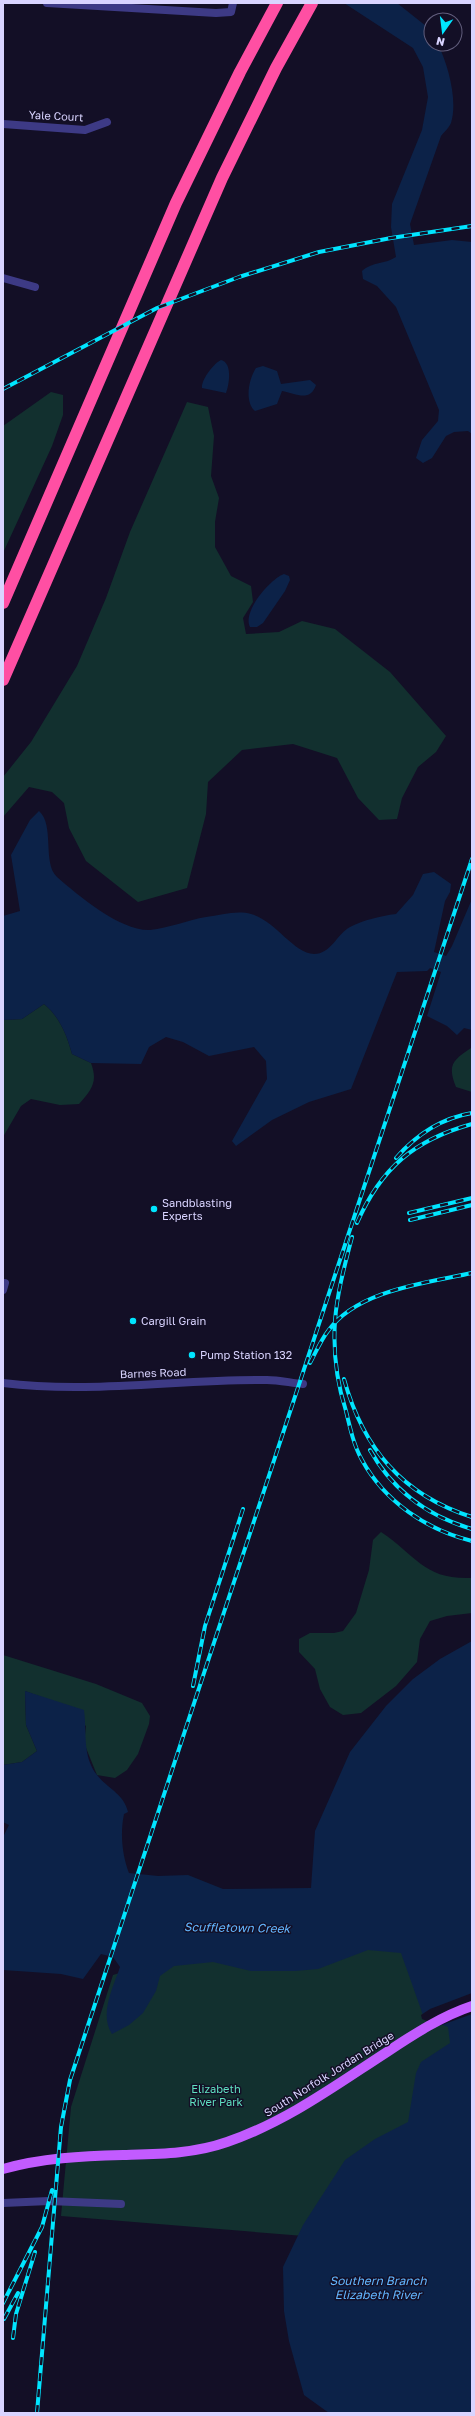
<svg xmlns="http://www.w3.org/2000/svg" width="475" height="2416" viewBox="0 0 475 2416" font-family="'Golos Text',sans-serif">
  <rect width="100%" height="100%" fill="#130f26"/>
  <path fill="#12302f" d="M 51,392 L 63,395 L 63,415 L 52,446 L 3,553 L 3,426 Z
    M 187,402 L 208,407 L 214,436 L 211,476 L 219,498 L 215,522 L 215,547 L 231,576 L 251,586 L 253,602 L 243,618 L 246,634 L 279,632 L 302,621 L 335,629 L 390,672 L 446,736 L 436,752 L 418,767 L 402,798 L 397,819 L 379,820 L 358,798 L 337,758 L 293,744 L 242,750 L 208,782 L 206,814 L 187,888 L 138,902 L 86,861 L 69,828 L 64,803 L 52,792 L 29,787 L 3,817 L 3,777 L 31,742 L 77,666 L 106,598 L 130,532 Z
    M 44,1004 C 59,1016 67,1035 72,1054 L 91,1063 C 98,1082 92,1089 79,1104 L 60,1105 L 31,1099 L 21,1106 L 3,1137 L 3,1020 L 22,1019 Z
    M 471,1048 L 472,1048 L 472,1092 L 456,1087 C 447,1065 453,1060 471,1048 Z
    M 381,1532 C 417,1556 424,1580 472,1578 L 472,1613 L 447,1616 L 430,1621 L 420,1639 L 417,1662 L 396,1686 L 361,1713 L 343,1715 L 330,1707 L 320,1689 L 315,1669 L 299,1652 L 299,1639 L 310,1633 L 334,1633 L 343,1631 L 356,1613 L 369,1570 L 373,1540 Z
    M 3,1655 L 96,1684 L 142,1703 L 150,1716 L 149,1724 L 138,1754 L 127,1770 L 115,1778 L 97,1775 L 84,1743 L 86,1726 L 52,1701 L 25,1691 L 26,1725 L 37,1751 L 22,1762 L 3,1765 Z
    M 367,1947 L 405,1952 L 453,2029 L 452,2042 L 411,2123 L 304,2236 L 61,2216 L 71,2107 L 113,1975 L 166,1959 Z"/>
  <path fill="#0c2248" d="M 344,3 L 397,3 L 431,30 L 431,44 L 438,44 C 448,65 458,100 451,123 C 449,128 444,132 441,136 L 410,224 L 414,245 L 452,240 L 472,242 L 472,434 L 468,431 L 454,432 L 446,436 L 432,458 L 423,463 L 416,458 L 422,440 L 438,421 L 439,410 L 396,307 L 377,286 L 363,279 L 362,271 C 374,261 383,265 396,257 L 391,227 L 392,204 L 422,130 L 428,97 L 423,67 L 413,48 Z
    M 221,360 C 233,363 229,385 226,393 L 202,388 C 201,380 214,363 221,360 Z
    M 263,366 L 277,371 L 281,384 L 310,380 L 316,385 C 310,403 295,393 282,391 L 277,404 L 255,411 C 244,402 249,378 256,368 Z
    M 284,574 L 289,576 L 290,580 L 285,591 L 263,623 L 257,627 L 250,627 C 242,612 270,579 284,574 Z
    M 39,811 C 55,825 42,863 57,877 C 79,896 120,931 150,930 C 169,928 188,920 206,917 C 221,915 237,910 251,914 C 275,920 293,953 314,954 C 331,954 337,934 350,927 C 364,920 380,916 396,914 L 413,895 L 423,874 L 434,872 L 451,884 L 450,892 L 445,901 L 434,952 L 446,956 L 452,946 L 472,899 L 472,1030 L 464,1028 L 457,1035 L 447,1026 L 427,1016 L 441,972 L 430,968 L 427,971 L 397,972 L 351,1089 L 309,1102 L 272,1120 L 236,1146 L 232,1141 L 267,1079 L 266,1061 L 254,1047 L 209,1056 L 183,1042 L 166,1037 L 149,1047 L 141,1064 L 91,1063 L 72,1054 C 67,1035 59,1016 44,1004 L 22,1019 L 3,1020 L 3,916 L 20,911 L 11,855 L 30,820 Z
    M 472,1641 L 472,2413 L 329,2413 L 304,2395 L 289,2341 L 284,2311 L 283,2267 L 303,2225 L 345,2160 L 375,2139 L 408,2122 L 416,2073 L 421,2062 L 450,2043 L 448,2027 L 424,2018 L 401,1953 L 368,1950 L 318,1969 L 295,1971 L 251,1971 L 213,1962 L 174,1966 L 160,1976 L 156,1991 L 143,2013 L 129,2025 L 112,2034 C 99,2014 113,1988 120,1967 L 113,1957 L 101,1954 L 83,1979 L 61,1974 L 3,1970 L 3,1837 L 9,1825 L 3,1822 L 3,1765 L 22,1762 L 37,1751 L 26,1725 L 25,1691 L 84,1710 C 87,1732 82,1756 97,1775 C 108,1789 124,1794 128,1812 L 124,1814 C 120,1833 122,1855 129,1873 L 158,1876 L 188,1875 L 223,1889 L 311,1888 L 315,1831 L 350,1752 L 386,1706 L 413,1679 L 440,1659 Z"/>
  <path fill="#130f26" d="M 472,1993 L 472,2014 L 439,2026 L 422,2019 L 421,2015 L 430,2009 Z"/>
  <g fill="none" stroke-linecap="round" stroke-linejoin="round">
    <path stroke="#3d3a85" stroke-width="8" d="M 47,3 L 216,13 L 231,12 L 233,3
      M 3,124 L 85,130 L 107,122
      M 3,278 L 35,287
      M 3,1290 L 5,1283
      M 3,1383 C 91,1394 179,1379 267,1380 C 279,1380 291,1383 303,1384
      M 3,2203 L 49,2201 L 121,2204"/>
    <path stroke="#c25bff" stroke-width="10" d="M 3,2169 C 42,2158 82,2156 123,2155 C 158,2154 193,2154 227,2142 C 286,2122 336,2085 387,2052 C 414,2034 442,2016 472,2006"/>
    <path stroke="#ff4fa3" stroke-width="12" d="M 3,603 L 176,203 L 240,72 L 277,3
      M 3,680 L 222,178 L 276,68 L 312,3"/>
    <g stroke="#00e5ff" stroke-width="4">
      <path id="rail" d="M 3,389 L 157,308 L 239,277 L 319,252 L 391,238 L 472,226
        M 396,1158 C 416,1135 442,1118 472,1113
        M 409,1213 L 472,1198
        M 410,1220 L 472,1205
        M 357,1223 C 381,1168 414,1140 472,1124
        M 352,1237 C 345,1264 337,1293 335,1321 C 333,1351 337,1383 346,1411 C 350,1428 354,1446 362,1460 C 385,1502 427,1530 472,1541
        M 310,1363 C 316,1352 321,1340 328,1331 C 357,1290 426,1283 472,1273
        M 344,1379 C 363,1448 402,1495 472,1517
        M 370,1450 C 393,1491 427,1516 472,1529
        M 193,1686 L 205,1626 L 243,1509
        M 3,2303 L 42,2227 L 52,2190
        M 4,2319 L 18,2293
        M 13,2338 L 16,2314 L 35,2252
        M 37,2413 L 61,2127 L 70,2080 L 472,859"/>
    </g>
    <use href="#rail" stroke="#130f26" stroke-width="2.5" stroke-dasharray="8" stroke-linecap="butt"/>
  </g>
  <g fill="#00e5ff" stroke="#130f26" stroke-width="1.5">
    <circle cx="154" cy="1209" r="4"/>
    <circle cx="133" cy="1321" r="4"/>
    <circle cx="192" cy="1355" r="4"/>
  </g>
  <g text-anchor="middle" stroke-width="3" stroke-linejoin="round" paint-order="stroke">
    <g font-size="11" fill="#d9d4ff" stroke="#130f26">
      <text transform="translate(56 116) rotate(3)" y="4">Yale Court</text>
      <text transform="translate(153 1373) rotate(-2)" y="4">Barnes Road</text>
      <text transform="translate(329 2074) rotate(-32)" y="4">South Norfolk Jordan Bridge</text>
    </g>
    <g font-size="11" fill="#d9d4ff" stroke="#130f26" text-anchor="start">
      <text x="162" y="1207">Sandblasting<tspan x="162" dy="13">Experts</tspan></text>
      <text x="141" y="1325">Cargill Grain</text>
      <text x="200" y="1359">Pump Station 132</text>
    </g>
    <g font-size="11" fill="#5fe0c0" stroke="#130f26">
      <text x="216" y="2093">Elizabeth<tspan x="216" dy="13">River Park</tspan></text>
    </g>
    <g font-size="12" font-style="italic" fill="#62b6ff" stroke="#130f26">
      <text transform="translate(237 1928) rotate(1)" y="4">Scuffletown Creek</text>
      <text x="378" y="2285">Southern Branch<tspan x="378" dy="14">Elizabeth River</tspan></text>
    </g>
  </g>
  <rect width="475" height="2416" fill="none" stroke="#d9d4ff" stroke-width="8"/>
  <g transform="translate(443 32) rotate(194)"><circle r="19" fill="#130f26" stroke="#625e7d"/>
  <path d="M0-3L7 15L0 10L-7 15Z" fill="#00e5ff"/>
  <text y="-6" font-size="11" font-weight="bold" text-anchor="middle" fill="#d9d4ff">N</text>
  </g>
</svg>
